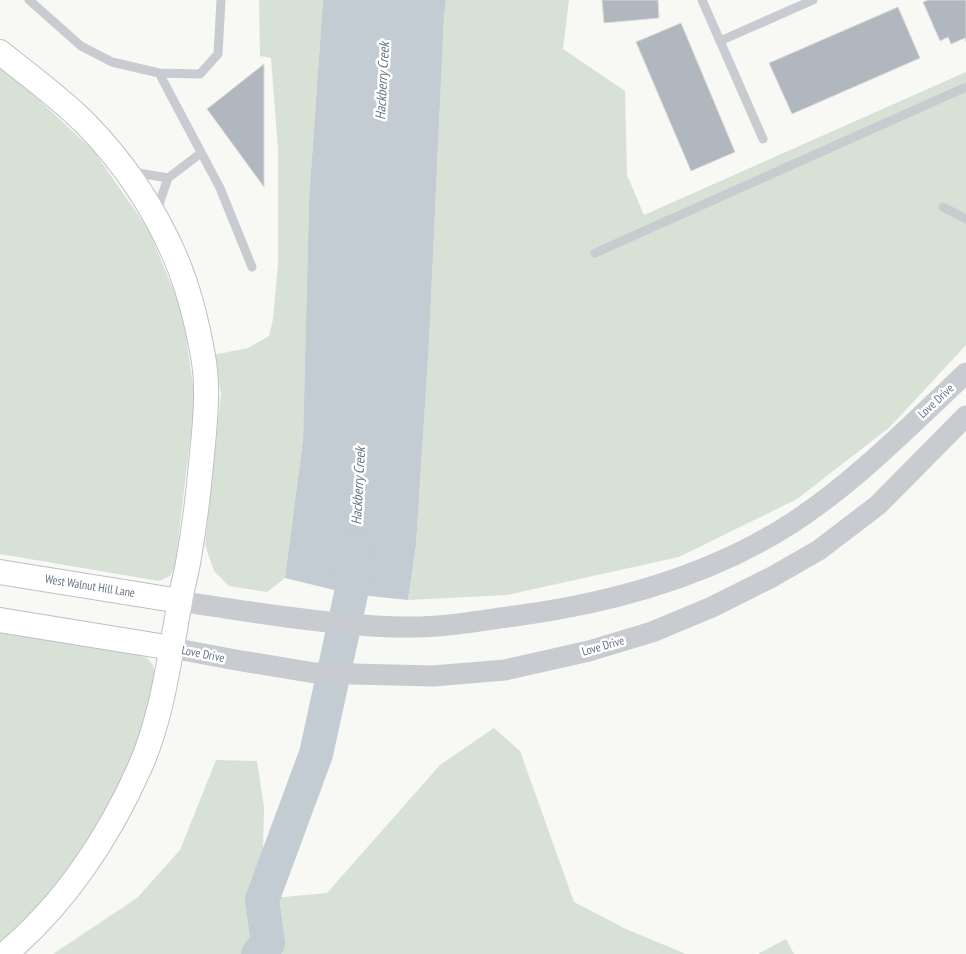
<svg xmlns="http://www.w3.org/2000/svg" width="966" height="954" viewBox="0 0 966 954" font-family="'PT Sans Narrow',sans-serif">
  <rect width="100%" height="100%" fill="#f8f8f5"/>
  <path fill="#d8e1d6" d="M 259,0 L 323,0 L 309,200 L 303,440 L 285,578 L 267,592 L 229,586 L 214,571 L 205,545 L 221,393 L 213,355 L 248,348 L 269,336 L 273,319 L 278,264 L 278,149 L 271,58 L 260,56 Z
    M 446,0 L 569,0 L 563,49 L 625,91 L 627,175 L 644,215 L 966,72 L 966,345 L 890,427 L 797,499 L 679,557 L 507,595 L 408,600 L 416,545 L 429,342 L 444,17 Z
    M 0,64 L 93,150 L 148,229 L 182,310 L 195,399 L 175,566 L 170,576 L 159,581 L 0,554 Z
    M 0,633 L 136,654 L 147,658 L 153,665 L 155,674 L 150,700 L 133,755 L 110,810 L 55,888 L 12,934 L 0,943 Z
    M 494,728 L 520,751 L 574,902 L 626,929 L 686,954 L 53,954 L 137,898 L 180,850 L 216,760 L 257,761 L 264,807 L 262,899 L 327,893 L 440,765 Z
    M 786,939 L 794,954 L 758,954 Z"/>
  <path fill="#c2ccd2" d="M 323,0 L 446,0 L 444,17 L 429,342 L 416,545 L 408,600 L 351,594 L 285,578 L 303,440 L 309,200 Z"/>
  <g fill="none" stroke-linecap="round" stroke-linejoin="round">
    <path stroke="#c2ccd2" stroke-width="34" d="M 258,954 L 268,943 L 262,900 L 316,754 L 351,594 L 354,547"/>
  </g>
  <path fill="#b1b7bf" stroke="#dadad8" d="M 602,0 L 658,0 L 659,18 L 604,23 Z
    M 928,0 L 966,0 L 966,42 L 965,38 L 951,44 L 948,37 L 940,41 L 923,2 Z
    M 898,7 L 920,58 L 792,114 L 769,63 Z
    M 681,23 L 735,152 L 691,171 L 636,42 Z
    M 264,64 L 264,187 L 207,109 Z"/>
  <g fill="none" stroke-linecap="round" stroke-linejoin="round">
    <g stroke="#bcc0c6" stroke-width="26">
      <path id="secondary" d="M 0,52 C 29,76 61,98 87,125 C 123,162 152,205 173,252 C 188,285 197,322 203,356 C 209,387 205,424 202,454 C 199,489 195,523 189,557 C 187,572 182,587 180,602 C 169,658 163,715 140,767 C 109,837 64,905 5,954
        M 0,572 L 180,601
        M 0,620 L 172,648"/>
    </g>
    <path stroke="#c8cbcf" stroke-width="9" d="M 29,0 L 81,46 L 112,62 L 159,73 L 200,74 L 218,54 L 221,0
      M 702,0 L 763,139
      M 720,41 L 813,0
      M 159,73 L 220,188 L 252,267
      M 133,172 L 168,178
      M 943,207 L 966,219
      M 159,212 L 160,201 L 168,178 L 201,153
      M 595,253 L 966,87"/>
    <path stroke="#c8cbcf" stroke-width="21" d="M 180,601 C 215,607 251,612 287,617 C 325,622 365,627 403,627 C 441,628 478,621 515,616 C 612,603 710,576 792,523 C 854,483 913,423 966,373
      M 172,648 L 236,660 L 315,673 L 433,676 L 505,670 L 589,651 L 652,632 L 712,607 L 772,577 L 819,550 L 878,505 L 966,416"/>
    <use href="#secondary" stroke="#fff" stroke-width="24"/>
  </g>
  <g text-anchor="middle" stroke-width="5" stroke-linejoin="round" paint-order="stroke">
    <g font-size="12" fill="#657489" stroke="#fff">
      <text transform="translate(936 401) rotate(-43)" y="4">Love Drive</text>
      <text transform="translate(90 586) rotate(9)" y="4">West Walnut Hill Lane</text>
      <text transform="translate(603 646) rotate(-16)" y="4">Love Drive</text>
      <text transform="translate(203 654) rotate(11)" y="4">Love Drive</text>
    </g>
    <g font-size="14" font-style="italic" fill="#607684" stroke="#fff">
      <text transform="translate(382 81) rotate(-87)" y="5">Hackberry Creek</text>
      <text transform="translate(358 486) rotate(-87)" y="5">Hackberry Creek</text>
    </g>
  </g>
</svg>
